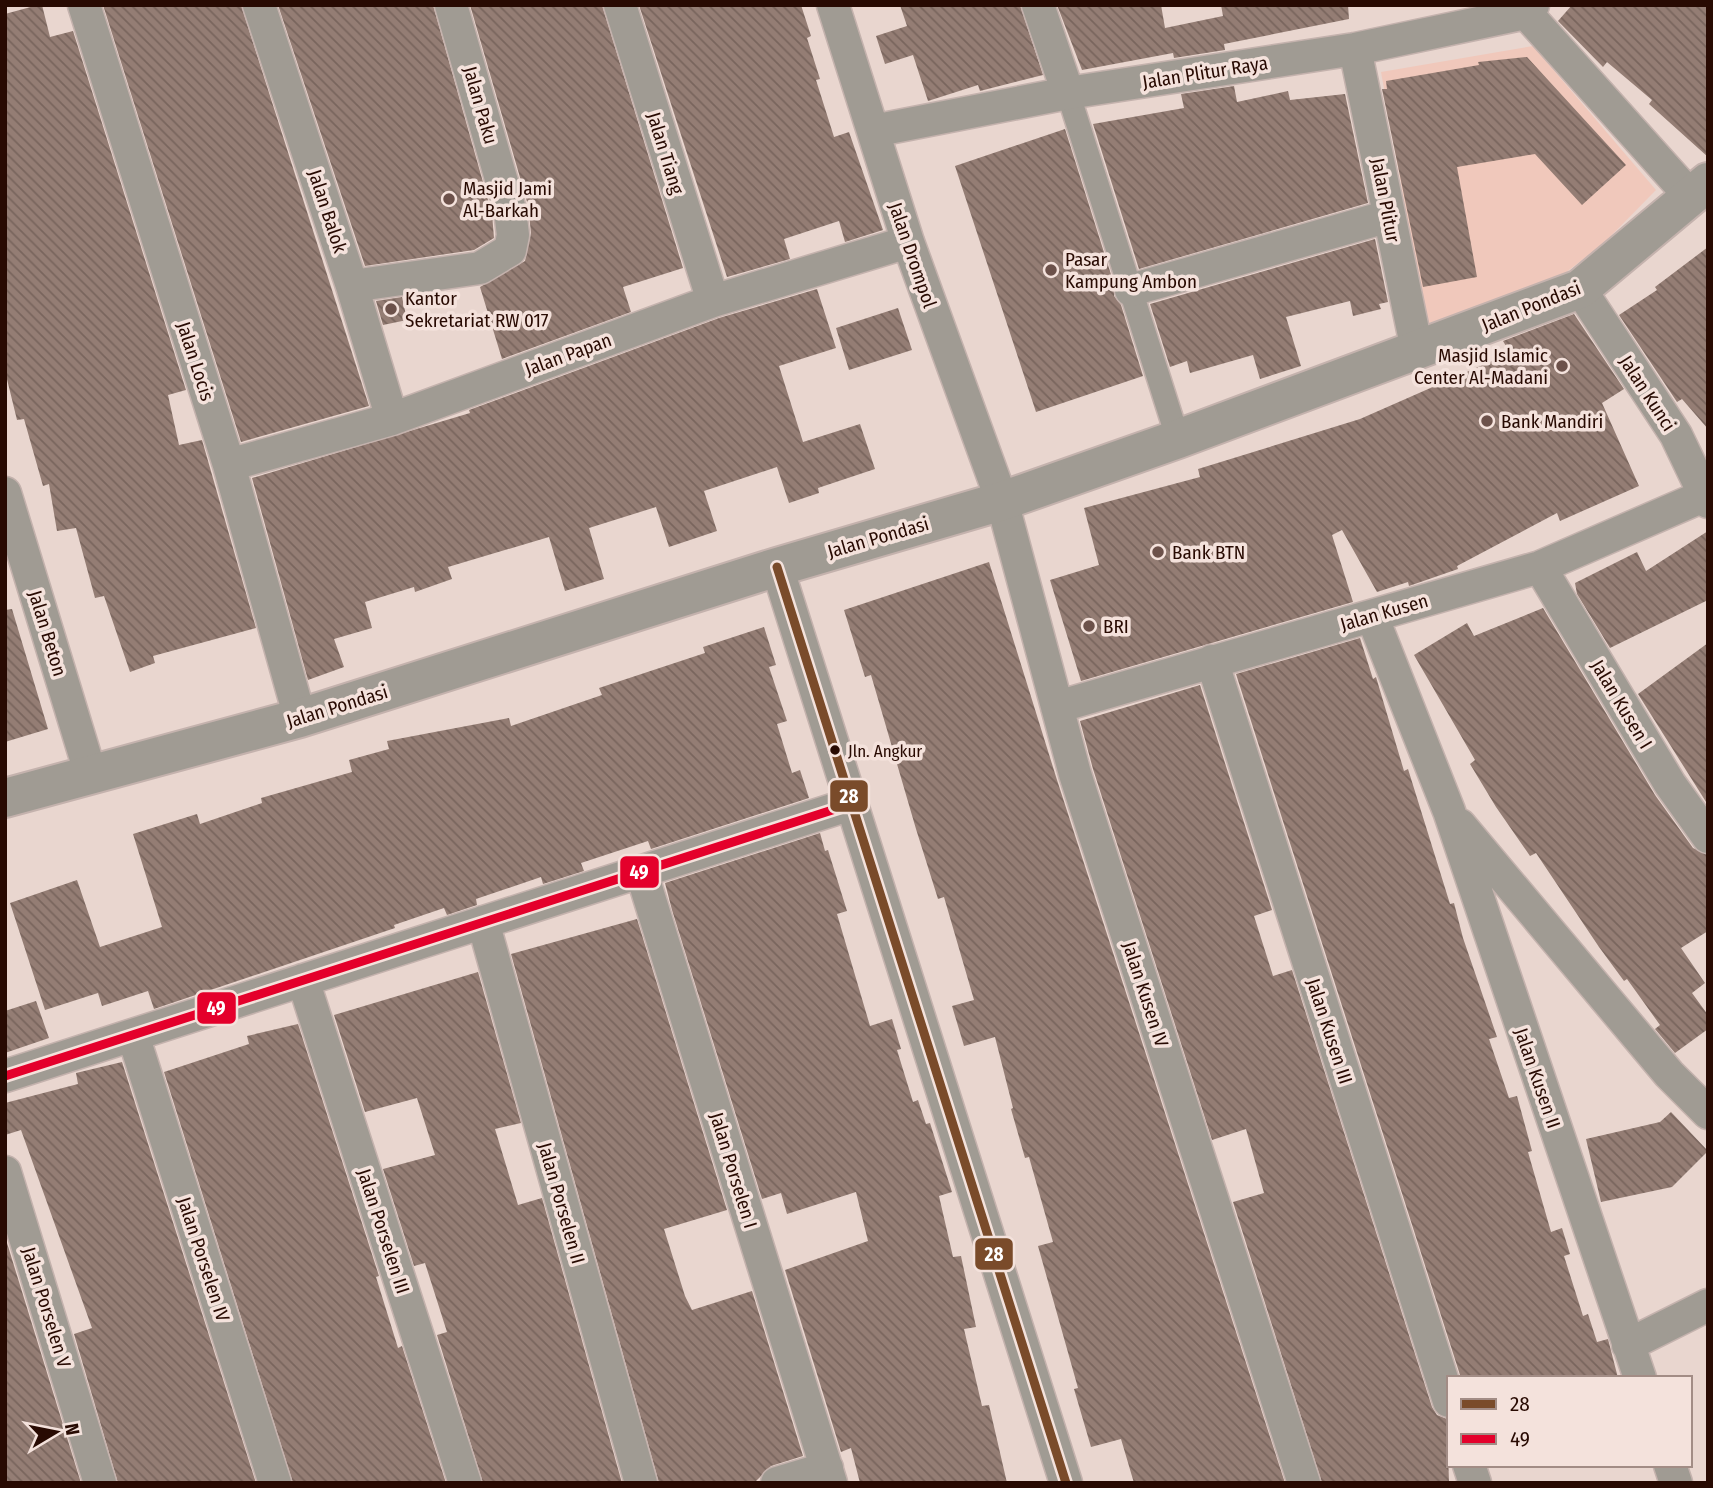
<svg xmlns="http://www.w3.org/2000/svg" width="1713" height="1488" viewBox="0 0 1713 1488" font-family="'Fira Sans Condensed',sans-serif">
  <defs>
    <pattern id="building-back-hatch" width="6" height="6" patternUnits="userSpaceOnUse" patternTransform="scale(1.75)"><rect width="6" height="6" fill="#947d74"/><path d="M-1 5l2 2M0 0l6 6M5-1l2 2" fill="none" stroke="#79655d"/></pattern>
  </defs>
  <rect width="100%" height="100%" fill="#e9d6cf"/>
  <path fill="#f0c8bb" d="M 1533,46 L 1656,190 L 1603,244 L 1552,283 L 1426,324 L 1381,72 Z"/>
  <path fill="url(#building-back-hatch)" d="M 38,5 L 42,5 L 50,37 L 73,31 L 186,390 L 168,395 L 179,445 L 202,440 L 256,628 L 153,656 L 155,663 L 130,672 L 104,596 L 95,598 L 76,528 L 57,531 L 49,484 L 43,486 L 24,419 L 17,420 L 5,371 L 5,14 Z
    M 103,5 L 241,5 L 369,406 L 241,442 Z
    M 278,5 L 433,5 L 492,214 L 494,238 L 474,250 L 365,266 Z
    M 470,5 L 602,5 L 683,268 L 623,287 L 631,312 L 502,359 L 480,287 L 525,261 L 531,233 L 528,205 Z
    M 639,5 L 801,5 L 811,36 L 807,38 L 820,79 L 816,80 L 834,137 L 849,132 L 883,230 L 845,242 L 839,221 L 784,239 L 790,259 L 727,277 Z
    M 900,5 L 1020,5 L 1043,75 L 980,91 L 978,85 L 928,101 L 913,55 L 885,64 L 876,36 L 907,26 Z
    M 1057,5 L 1161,5 L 1165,28 L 1223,16 L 1221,5 L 1348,5 L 1349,19 L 1224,44 L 1225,50 L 1174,58 L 1173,53 L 1082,70 Z
    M 1572,5 L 1708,5 L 1708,157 L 1649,104 L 1652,100 L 1607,62 L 1603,67 L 1558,21 Z
    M 1527,57 L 1626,165 L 1582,205 L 1535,154 L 1457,167 L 1477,277 L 1423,287 L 1382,89 L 1387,89 L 1386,81 L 1479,65 L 1478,62 Z
    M 1234,86 L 1237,102 L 1288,91 L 1290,100 L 1345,94 L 1368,203 L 1139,269 L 1093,124 L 1184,108 L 1181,94 Z
    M 1065,129 L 1114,284 L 1114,296 L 1121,305 L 1143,376 L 1036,412 L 955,166 Z
    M 1375,239 L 1388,302 L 1379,304 L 1381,309 L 1353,316 L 1350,301 L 1286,317 L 1301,366 L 1260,379 L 1253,355 L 1190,373 L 1187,361 L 1170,367 L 1150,304 Z
    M 1708,247 L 1708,429 L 1682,399 L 1677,402 L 1619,315 L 1657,290 L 1655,287 Z
    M 817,289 L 836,348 L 779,366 L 803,442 L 860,424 L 875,469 L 818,488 L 819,493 L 789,503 L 777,467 L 704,491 L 717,531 L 669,547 L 656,507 L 589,528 L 604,579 L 565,591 L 549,537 L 448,567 L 452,579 L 415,592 L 414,587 L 365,602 L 372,628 L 334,639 L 344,667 L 308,680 L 252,478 L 470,413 L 469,410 L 719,318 Z
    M 402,297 L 407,320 L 383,325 L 376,301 Z
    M 898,308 L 912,350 L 849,370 L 836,328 Z
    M 1574,314 L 1624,389 L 1602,403 L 1639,486 L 1560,521 L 1557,513 L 1457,566 L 1458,569 L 1409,586 L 1408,582 L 1377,592 L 1342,530 L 1332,535 L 1353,602 L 1081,681 L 1050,580 L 1099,565 L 1084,508 L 1200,477 L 1198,469 L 1360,419 L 1510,353 L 1503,341 Z
    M 1708,531 L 1708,600 L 1610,648 L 1577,594 L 1575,583 L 1637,552 L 1646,571 Z
    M 989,562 L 1057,780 L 1285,1483 L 1134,1483 L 1121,1439 L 1091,1447 L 1074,1389 L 1078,1388 L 1038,1246 L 1053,1242 L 1029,1157 L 1025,1158 L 1011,1109 L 1013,1108 L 995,1037 L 964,1046 L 952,1006 L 974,1000 L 944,897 L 938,899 L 916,829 L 871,675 L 865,677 L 844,610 Z
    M 1543,608 L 1655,795 L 1693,848 L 1708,855 L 1708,931 L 1681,948 L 1705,983 L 1692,993 L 1708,1015 L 1708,1029 L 1675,1053 L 1655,1029 L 1660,1025 L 1627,979 L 1624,981 L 1599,947 L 1536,853 L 1530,856 L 1496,807 L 1470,764 L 1475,760 L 1414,655 L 1467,623 L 1474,636 Z
    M 12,609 L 48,729 L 5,742 L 5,610 Z
    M 764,627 L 776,665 L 769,667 L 787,721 L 777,724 L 792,773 L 800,770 L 809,798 L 651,849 L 648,841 L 581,863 L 584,871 L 543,884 L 541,877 L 476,899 L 477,905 L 447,915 L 444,908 L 394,925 L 395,928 L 154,1009 L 148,991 L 102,1006 L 98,993 L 45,1010 L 10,903 L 77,880 L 100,947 L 162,927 L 133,834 L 197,814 L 200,824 L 262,803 L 261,798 L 352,772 L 349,760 L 389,749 L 387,741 L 509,718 L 511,726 L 602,695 L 599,688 L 705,653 L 703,647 Z
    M 1360,638 L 1373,679 L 1376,677 L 1404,771 L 1408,769 L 1450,904 L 1454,903 L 1463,938 L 1497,1037 L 1489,1039 L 1509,1098 L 1517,1096 L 1532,1151 L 1528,1152 L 1551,1232 L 1562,1228 L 1570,1254 L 1564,1256 L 1583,1316 L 1588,1314 L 1597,1342 L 1608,1339 L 1618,1378 L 1461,1378 L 1236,674 Z
    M 1708,643 L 1708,805 L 1638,694 Z
    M 1200,685 L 1272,910 L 1254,916 L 1273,976 L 1292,970 L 1432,1407 L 1437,1415 L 1447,1419 L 1449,1483 L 1322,1483 L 1233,1202 L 1264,1193 L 1246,1129 L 1212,1140 L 1093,769 L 1080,721 Z
    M 820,833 L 825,851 L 828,850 L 847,911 L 837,914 L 870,1026 L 892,1019 L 901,1049 L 897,1050 L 913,1102 L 918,1100 L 926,1124 L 930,1123 L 952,1192 L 939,1196 L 953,1257 L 961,1256 L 976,1327 L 964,1329 L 982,1406 L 989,1405 L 1007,1483 L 860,1483 L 851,1448 L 841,1452 L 785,1270 L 868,1241 L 856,1192 L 787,1214 L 781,1193 L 762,1199 L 672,910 L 665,883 Z
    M 637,919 L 727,1210 L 664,1229 L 685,1296 L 692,1310 L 752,1291 L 803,1456 L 771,1466 L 754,1483 L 659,1483 L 511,954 Z
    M 478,972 L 521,1123 L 495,1129 L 518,1205 L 542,1198 L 622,1483 L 483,1483 L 437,1335 L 447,1332 L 425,1263 L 414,1266 L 383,1169 L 435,1155 L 417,1098 L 365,1112 L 334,1015 Z
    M 36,1001 L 49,1038 L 5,1053 L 5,1011 Z
    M 298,1024 L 379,1276 L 376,1277 L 398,1348 L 402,1346 L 446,1483 L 293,1483 L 164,1072 L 249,1044 L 247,1036 Z
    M 122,1062 L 256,1483 L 118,1483 L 74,1334 L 92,1328 L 21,1130 L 5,1135 L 5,1103 L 78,1084 L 76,1073 Z
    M 1671,1112 L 1708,1151 L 1672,1187 L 1601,1202 L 1586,1139 L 1660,1122 Z
    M 5,1243 L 7,1243 L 81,1483 L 5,1483 Z"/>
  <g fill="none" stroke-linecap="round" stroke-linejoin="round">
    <g stroke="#c4b2ad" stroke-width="26">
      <path id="pedestrian" d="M 1068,93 L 1178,439"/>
    </g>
    <g stroke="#c4b2ad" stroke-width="35">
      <path id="minor" d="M 84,5 L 229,465 L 300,718
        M 259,5 L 352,286 L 392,419
        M 620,5 L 713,301
        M 833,5 L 908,242 L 1002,501 L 1075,774 L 1304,1483
        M 1038,5 L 1068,93
        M 1526,13 L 1692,198
        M 1355,49 L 1417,350
        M 873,131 L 1068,93 L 1355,49 L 1526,13 L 1533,5
        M 352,286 L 480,268 L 510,250 L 513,235 L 510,210 L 451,5
        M 1580,289 L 1676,435 L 1708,502
        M 1131,290 L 1389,216
        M 229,465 L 392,419 L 713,301 L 908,242
        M 5,493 L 90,772
        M 777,567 L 1066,1483
        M 1540,567 L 1670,784 L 1708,837
        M 1372,616 L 1449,811 L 1640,1378
        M 1212,661 L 1449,1401
        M 1057,707 L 1540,567 L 1708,494
        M 1460,825 L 1669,1074 L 1708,1113
        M 641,871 L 831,1483
        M 483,922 L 641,1483
        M 303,980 L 465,1483
        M 133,1035 L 275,1483
        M 5,1076 L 851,804
        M 5,1172 L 100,1483
        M 1628,1345 L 1708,1305
        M 1469,1465 L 1475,1483
        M 1670,1465 L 1676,1483
        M 777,1483 L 827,1468"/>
    </g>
    <g stroke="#c4b2ad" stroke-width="42">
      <path id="tertiary" d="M 5,798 L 300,718 L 777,567 L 1002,501 L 1178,439 L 1580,289 L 1708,182"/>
    </g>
    <use href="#pedestrian" stroke="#a09b93" stroke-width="23"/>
    <use href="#minor" stroke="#a09b93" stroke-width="32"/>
    <use href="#tertiary" stroke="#a09b93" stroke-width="38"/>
    <g stroke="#f4e2dc" stroke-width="14">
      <path id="bus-1" d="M 777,567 L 1066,1483"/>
    </g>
    <g stroke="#f4e2dc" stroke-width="14">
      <path id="bus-2" d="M 5,1076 L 851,804"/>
    </g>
    <use href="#bus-1" stroke="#7a4b2a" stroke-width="9"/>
    <use href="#bus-2" stroke="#e4002b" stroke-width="9"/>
  </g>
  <g fill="#6c514a" stroke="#f4e2dc" stroke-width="2.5">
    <circle cx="449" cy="199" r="7"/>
    <circle cx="1051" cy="270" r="7"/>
    <circle cx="391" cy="309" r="7"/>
    <circle cx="1562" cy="366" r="7"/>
    <circle cx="1487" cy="421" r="7"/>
    <circle cx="1158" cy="552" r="7"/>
    <circle cx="1089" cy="626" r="7"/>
  </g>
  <circle fill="#280a02" stroke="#f4e2dc" stroke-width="2.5" cx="835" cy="750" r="6"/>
  <g text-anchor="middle" stroke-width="7" stroke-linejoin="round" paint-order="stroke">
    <g font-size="17" fill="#280a02" stroke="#f4e2dc" text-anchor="start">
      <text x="848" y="757">Jln. Angkur</text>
    </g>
    <g font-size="19" fill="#280a02" stroke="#f4e2dc">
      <text transform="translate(1205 72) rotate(-9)" y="7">Jalan Plitur Raya</text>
      <text transform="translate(481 105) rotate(74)" y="7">Jalan Paku</text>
      <text transform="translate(666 153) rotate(73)" y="7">Jalan Tiang</text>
      <text transform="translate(1386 200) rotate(79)" y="7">Jalan Plitur</text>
      <text transform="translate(328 211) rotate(72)" y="7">Jalan Balok</text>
      <text transform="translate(913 255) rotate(71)" y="7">Jalan Drompol</text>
      <text transform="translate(1531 306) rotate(-22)" y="7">Jalan Pondasi</text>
      <text transform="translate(568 354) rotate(-20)" y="7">Jalan Papan</text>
      <text transform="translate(196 361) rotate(72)" y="7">Jalan Locis</text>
      <text transform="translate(1648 393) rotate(57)" y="7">Jalan Kunci</text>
      <text transform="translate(878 537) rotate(-16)" y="7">Jalan Pondasi</text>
      <text transform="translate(1384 612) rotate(-16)" y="7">Jalan Kusen</text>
      <text transform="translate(48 633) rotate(73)" y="7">Jalan Beton</text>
      <text transform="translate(1622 704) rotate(59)" y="7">Jalan Kusen I</text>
      <text transform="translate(337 706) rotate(-17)" y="7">Jalan Pondasi</text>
      <text transform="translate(1146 994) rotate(72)" y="7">Jalan Kusen IV</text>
      <text transform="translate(1330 1031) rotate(72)" y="7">Jalan Kusen III</text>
      <text transform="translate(1538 1078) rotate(71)" y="7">Jalan Kusen II</text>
      <text transform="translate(734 1170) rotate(73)" y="7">Jalan Porselen I</text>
      <text transform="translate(562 1203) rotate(74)" y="7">Jalan Porselen II</text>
      <text transform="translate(384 1231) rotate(72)" y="7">Jalan Porselen III</text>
      <text transform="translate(204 1259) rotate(72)" y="7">Jalan Porselen IV</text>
      <text transform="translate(47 1307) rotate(73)" y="7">Jalan Porselen V</text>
    </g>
    <g font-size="19" fill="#280a02" stroke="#f4e2dc" text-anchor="start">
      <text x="463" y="195">Masjid Jami<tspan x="463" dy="22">Al-Barkah</tspan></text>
      <text x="1065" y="266">Pasar<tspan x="1065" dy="22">Kampung Ambon</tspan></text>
      <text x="405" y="305">Kantor<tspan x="405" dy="22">Sekretariat RW 017</tspan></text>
      <text x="1548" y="362" text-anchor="end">Masjid Islamic<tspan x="1548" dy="22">Center Al-Madani</tspan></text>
      <text x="1501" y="428">Bank Mandiri</text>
      <text x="1172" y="559">Bank BTN</text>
      <text x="1103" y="633">BRI</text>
    </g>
  </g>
  <g stroke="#f4e2dc" stroke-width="2.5">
    <rect x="829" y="779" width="40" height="34" rx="7" fill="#7a4b2a"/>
    <rect x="619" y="855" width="41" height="34" rx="7" fill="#e4002b"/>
    <rect x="196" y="991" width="41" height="34" rx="7" fill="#e4002b"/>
    <rect x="974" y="1237" width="40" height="34" rx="7" fill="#7a4b2a"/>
  </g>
  <g font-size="19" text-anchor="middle" font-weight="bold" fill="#fff">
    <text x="849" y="803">28</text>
    <text x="639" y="879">49</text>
    <text x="216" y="1015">49</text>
    <text x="994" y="1261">28</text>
  </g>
  <rect width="1713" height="1488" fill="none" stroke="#280a02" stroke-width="14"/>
  <rect x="1447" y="1376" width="245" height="91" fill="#f4e2dc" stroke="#a28c85" stroke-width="2"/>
  <rect x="1461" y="1399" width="35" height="10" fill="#7a4b2a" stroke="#a28c85" stroke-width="2"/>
  <text x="1510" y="1411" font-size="21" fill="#280a02">28</text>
  <rect x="1461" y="1434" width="35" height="10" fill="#e4002b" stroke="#a28c85" stroke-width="2"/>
  <text x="1510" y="1446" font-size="21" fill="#280a02">49</text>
  <g transform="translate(56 1432) rotate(80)" stroke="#f4e2dc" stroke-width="5" paint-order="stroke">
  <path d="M0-5L12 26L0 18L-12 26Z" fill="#280a02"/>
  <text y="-10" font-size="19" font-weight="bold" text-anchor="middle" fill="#280a02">N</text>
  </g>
</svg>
